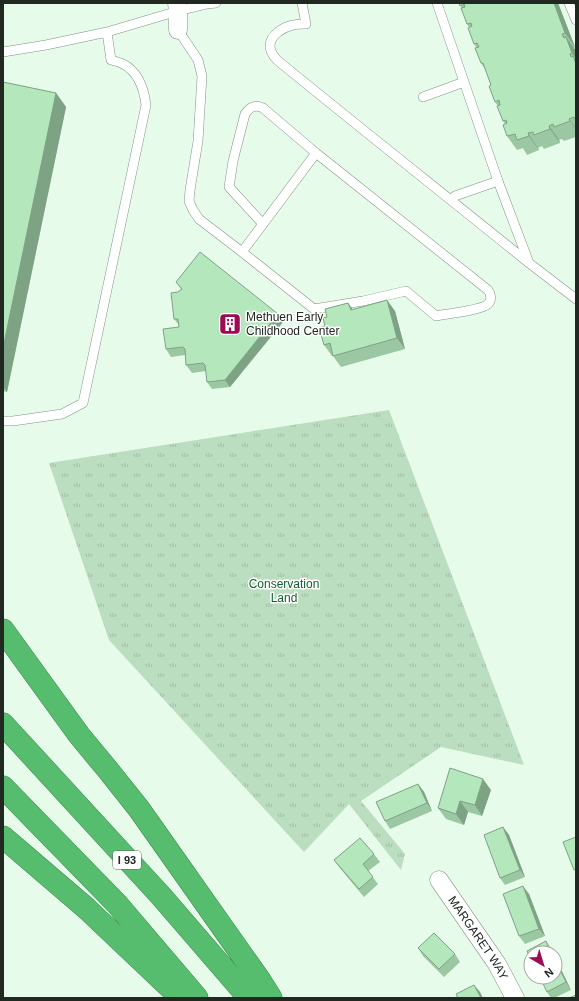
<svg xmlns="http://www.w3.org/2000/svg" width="579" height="1001" viewBox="0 0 579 1001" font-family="Arial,sans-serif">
  <defs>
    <pattern id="grass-tufts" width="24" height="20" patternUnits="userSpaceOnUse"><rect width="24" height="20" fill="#bbddc0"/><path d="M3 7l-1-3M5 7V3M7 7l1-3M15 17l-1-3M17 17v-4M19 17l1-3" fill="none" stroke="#a0bea5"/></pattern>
  </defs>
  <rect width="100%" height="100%" fill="#e6fbe9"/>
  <path fill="url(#grass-tufts)" d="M 389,410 L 524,765 L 441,747 L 361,801 L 405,854 L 401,870 L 349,804 L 304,852 L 109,640 L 49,463 Z"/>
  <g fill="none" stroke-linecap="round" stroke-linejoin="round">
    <g stroke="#819484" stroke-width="10">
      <path id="service" d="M 302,3 L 306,24 C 301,24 297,24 293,25 C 288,26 282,29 278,32 C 267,41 268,50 277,60 C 360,128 445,195 529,263 L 498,181 L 437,3
        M 569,3 L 576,20
        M 178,30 L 198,60 L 202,76 L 198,141 L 190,190 L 189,201 L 193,210 L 199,219 L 242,252 C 267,219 291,186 316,153 L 263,108 C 255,104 250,107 245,114 L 233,161 L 229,187 L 263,224
        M 3,52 L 46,45 L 107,32 L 178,11 L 207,4 L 216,3
        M 423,97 L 464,82
        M 455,196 L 498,181
        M 242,252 L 314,309 L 363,301 L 406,291 L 436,316 C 446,314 482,310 488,304 C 492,300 491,294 488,290 L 316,153
        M 529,263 L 576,299
        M 3,421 L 13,421 L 62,414 L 83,403 L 146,105 C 144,89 139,72 123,64 C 119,62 115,61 111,60 L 107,32"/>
    </g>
    <g stroke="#819484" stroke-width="19">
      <g id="minor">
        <path d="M 177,3 L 178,11 L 178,30"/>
        <path id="s1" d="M 439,880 L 497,964 L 515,998"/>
      </g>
    </g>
    <g stroke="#438954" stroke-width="23">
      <path id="motorway" d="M 3,630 L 79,735 L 108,770 L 139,809 L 261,982 L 271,998
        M 3,724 L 161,896 L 249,998
        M 3,787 L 117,904 L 197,998
        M 3,837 L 86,908 L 181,998"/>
    </g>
    <use href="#service" stroke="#fff" stroke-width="9"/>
    <use href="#minor" stroke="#fff" stroke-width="18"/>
    <use href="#motorway" stroke="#56bd6f" stroke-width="22"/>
  </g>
  <path fill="#9bc8a2" d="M 459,3 L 558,3 L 575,47 L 574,48 L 576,51 L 576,137 L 564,141 L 562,139 L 559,140 L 560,143 L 544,149 L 542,146 L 538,148 L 539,150 L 527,155 L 523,148 L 517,150 L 507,136 L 505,124 L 503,121 L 498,106 L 495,102 L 491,85 L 486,71 L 481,63 L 477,48 L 474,44 L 469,27 L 467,24 L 462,8 Z
    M 3,82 L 56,93 L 66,107 L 7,392 L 3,391 Z
    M 176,282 L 278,314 L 283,322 L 230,387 L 212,389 L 207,382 L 206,371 L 192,373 L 186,365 L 185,355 L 171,357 L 166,349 L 179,327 L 179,325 L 174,319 L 178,292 L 181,289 Z
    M 348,303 L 353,310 L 395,311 L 405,349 L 341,367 L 333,356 L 332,356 L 324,345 L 325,326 L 327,317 Z
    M 418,784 L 424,792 L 432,811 L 390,829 L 385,821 Z
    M 491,790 L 482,816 L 468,812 L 464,825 L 446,819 L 438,808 Z
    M 503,827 L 509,835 L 525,877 L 505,885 L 500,878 Z
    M 374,854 L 380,862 L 368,871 L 378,884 L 364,897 L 339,867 L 334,860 Z
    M 529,894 L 545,936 L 525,944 L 519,936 Z
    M 418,948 L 455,954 L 460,962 L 444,977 L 423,956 Z
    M 555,957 L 571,990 L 554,998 L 551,998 L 547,992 Z"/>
  <path fill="#7ea284" d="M 554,3 L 558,3 L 575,47 L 565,33 Z
    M 562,34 L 568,42 L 566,37 L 576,51 L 576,59 L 572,53 L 564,38 Z
    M 56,93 L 66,107 L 7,392 L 3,386 L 3,348 Z
    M 569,119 L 576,128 L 576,129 L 570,121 Z
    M 549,126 L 559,140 L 560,143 L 550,129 Z
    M 528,133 L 538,148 L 539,150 L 529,136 Z
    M 387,300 L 395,311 L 405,349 L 397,338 Z
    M 348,303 L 356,314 L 351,310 Z
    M 278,314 L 283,322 L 230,387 L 225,380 Z
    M 483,779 L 491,790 L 482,816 L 475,805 Z
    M 418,784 L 424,792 L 432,811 L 427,803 Z
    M 460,801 L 468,812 L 464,825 L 456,814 Z
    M 503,827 L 509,835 L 525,877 L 520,870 Z
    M 523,886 L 529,894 L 545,936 L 539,929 Z
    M 546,941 L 551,949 L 553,953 L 551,953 Z
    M 555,957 L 571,990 L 566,982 L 555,960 Z
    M 474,985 L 480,992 L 483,998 L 481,998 Z"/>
  <path fill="#b4e8bc" stroke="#7ea284" d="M 459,3 L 554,3 L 565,33 L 562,34 L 564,38 L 566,37 L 572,53 L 570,54 L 571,57 L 573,56 L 576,64 L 576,119 L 575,119 L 574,117 L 569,119 L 570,121 L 554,127 L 553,124 L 549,126 L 550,129 L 534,135 L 533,132 L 528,133 L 529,136 L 517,140 L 515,134 L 507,136 L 503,125 L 507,123 L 506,120 L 503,121 L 497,106 L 500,105 L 499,100 L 495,102 L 489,86 L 491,85 L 483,63 L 481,63 L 475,48 L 479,47 L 477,43 L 474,44 L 468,28 L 472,26 L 471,23 L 467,24 L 461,8 L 465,7 L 464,4 L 460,6 Z
    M 3,82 L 56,93 L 3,348 Z
    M 200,252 L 278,314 L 225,380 L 207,382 L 205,365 L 203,363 L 186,365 L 185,349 L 183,347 L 166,349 L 163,329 L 179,327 L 178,319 L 174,319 L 171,293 L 178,292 L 182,289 L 176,282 Z
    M 387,300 L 397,338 L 333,356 L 330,343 L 324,345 L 319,328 L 325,326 L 323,318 L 327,317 L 325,309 L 348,303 L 351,310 Z
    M 450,768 L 483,779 L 475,805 L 460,801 L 456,814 L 438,808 Z
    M 418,784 L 427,803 L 385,821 L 376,802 Z
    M 503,827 L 520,870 L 500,878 L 484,835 Z
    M 576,837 L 576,869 L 574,870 L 563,842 Z
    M 360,838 L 374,854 L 363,864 L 373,877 L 359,889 L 334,860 Z
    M 523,886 L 539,929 L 519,936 L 503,894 Z
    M 434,933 L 455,954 L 439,969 L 418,948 Z
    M 546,941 L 551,953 L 531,953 L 531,960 L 527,951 Z
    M 555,960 L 566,982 L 547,992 L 540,977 L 555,977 Z
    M 474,985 L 481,998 L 458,998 L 456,994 Z
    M 576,995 L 576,998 L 569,998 Z"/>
  <defs>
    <g id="building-square" transform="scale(1.15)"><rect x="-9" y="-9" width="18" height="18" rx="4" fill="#9e0b54" stroke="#fff"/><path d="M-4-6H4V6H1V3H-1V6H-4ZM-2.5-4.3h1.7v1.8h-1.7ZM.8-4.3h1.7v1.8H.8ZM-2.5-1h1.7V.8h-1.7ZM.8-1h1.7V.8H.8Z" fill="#fff"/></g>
  </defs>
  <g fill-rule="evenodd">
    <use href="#building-square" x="230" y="324"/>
  </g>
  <g text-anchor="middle" stroke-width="3" stroke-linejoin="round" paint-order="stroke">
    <rect fill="#fff" stroke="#646864" stroke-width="1" x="113" y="851" width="28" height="18" rx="3"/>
    <g font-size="11" font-weight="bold" fill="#212822">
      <text x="127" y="864">I 93</text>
    </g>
    <g font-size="12" fill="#212822" stroke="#fff" text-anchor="start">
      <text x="246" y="321">Methuen Early<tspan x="246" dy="14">Childhood Center</tspan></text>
    </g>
    <g font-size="12" fill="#11602b" stroke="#fff">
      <text x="284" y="588">Conservation<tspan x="284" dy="14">Land</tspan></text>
    </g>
    <g font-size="12" fill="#212822" stroke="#fff">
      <text dy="4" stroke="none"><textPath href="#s1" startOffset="70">MARGARET WAY</textPath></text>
    </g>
  </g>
  <rect width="579" height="1001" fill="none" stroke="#212822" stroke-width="8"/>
  <g transform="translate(543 965) rotate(142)"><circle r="19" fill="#ffffff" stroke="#a6a9a7"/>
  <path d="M0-3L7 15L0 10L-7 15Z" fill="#9e0b54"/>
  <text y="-6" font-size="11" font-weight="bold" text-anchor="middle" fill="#212822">N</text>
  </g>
</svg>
